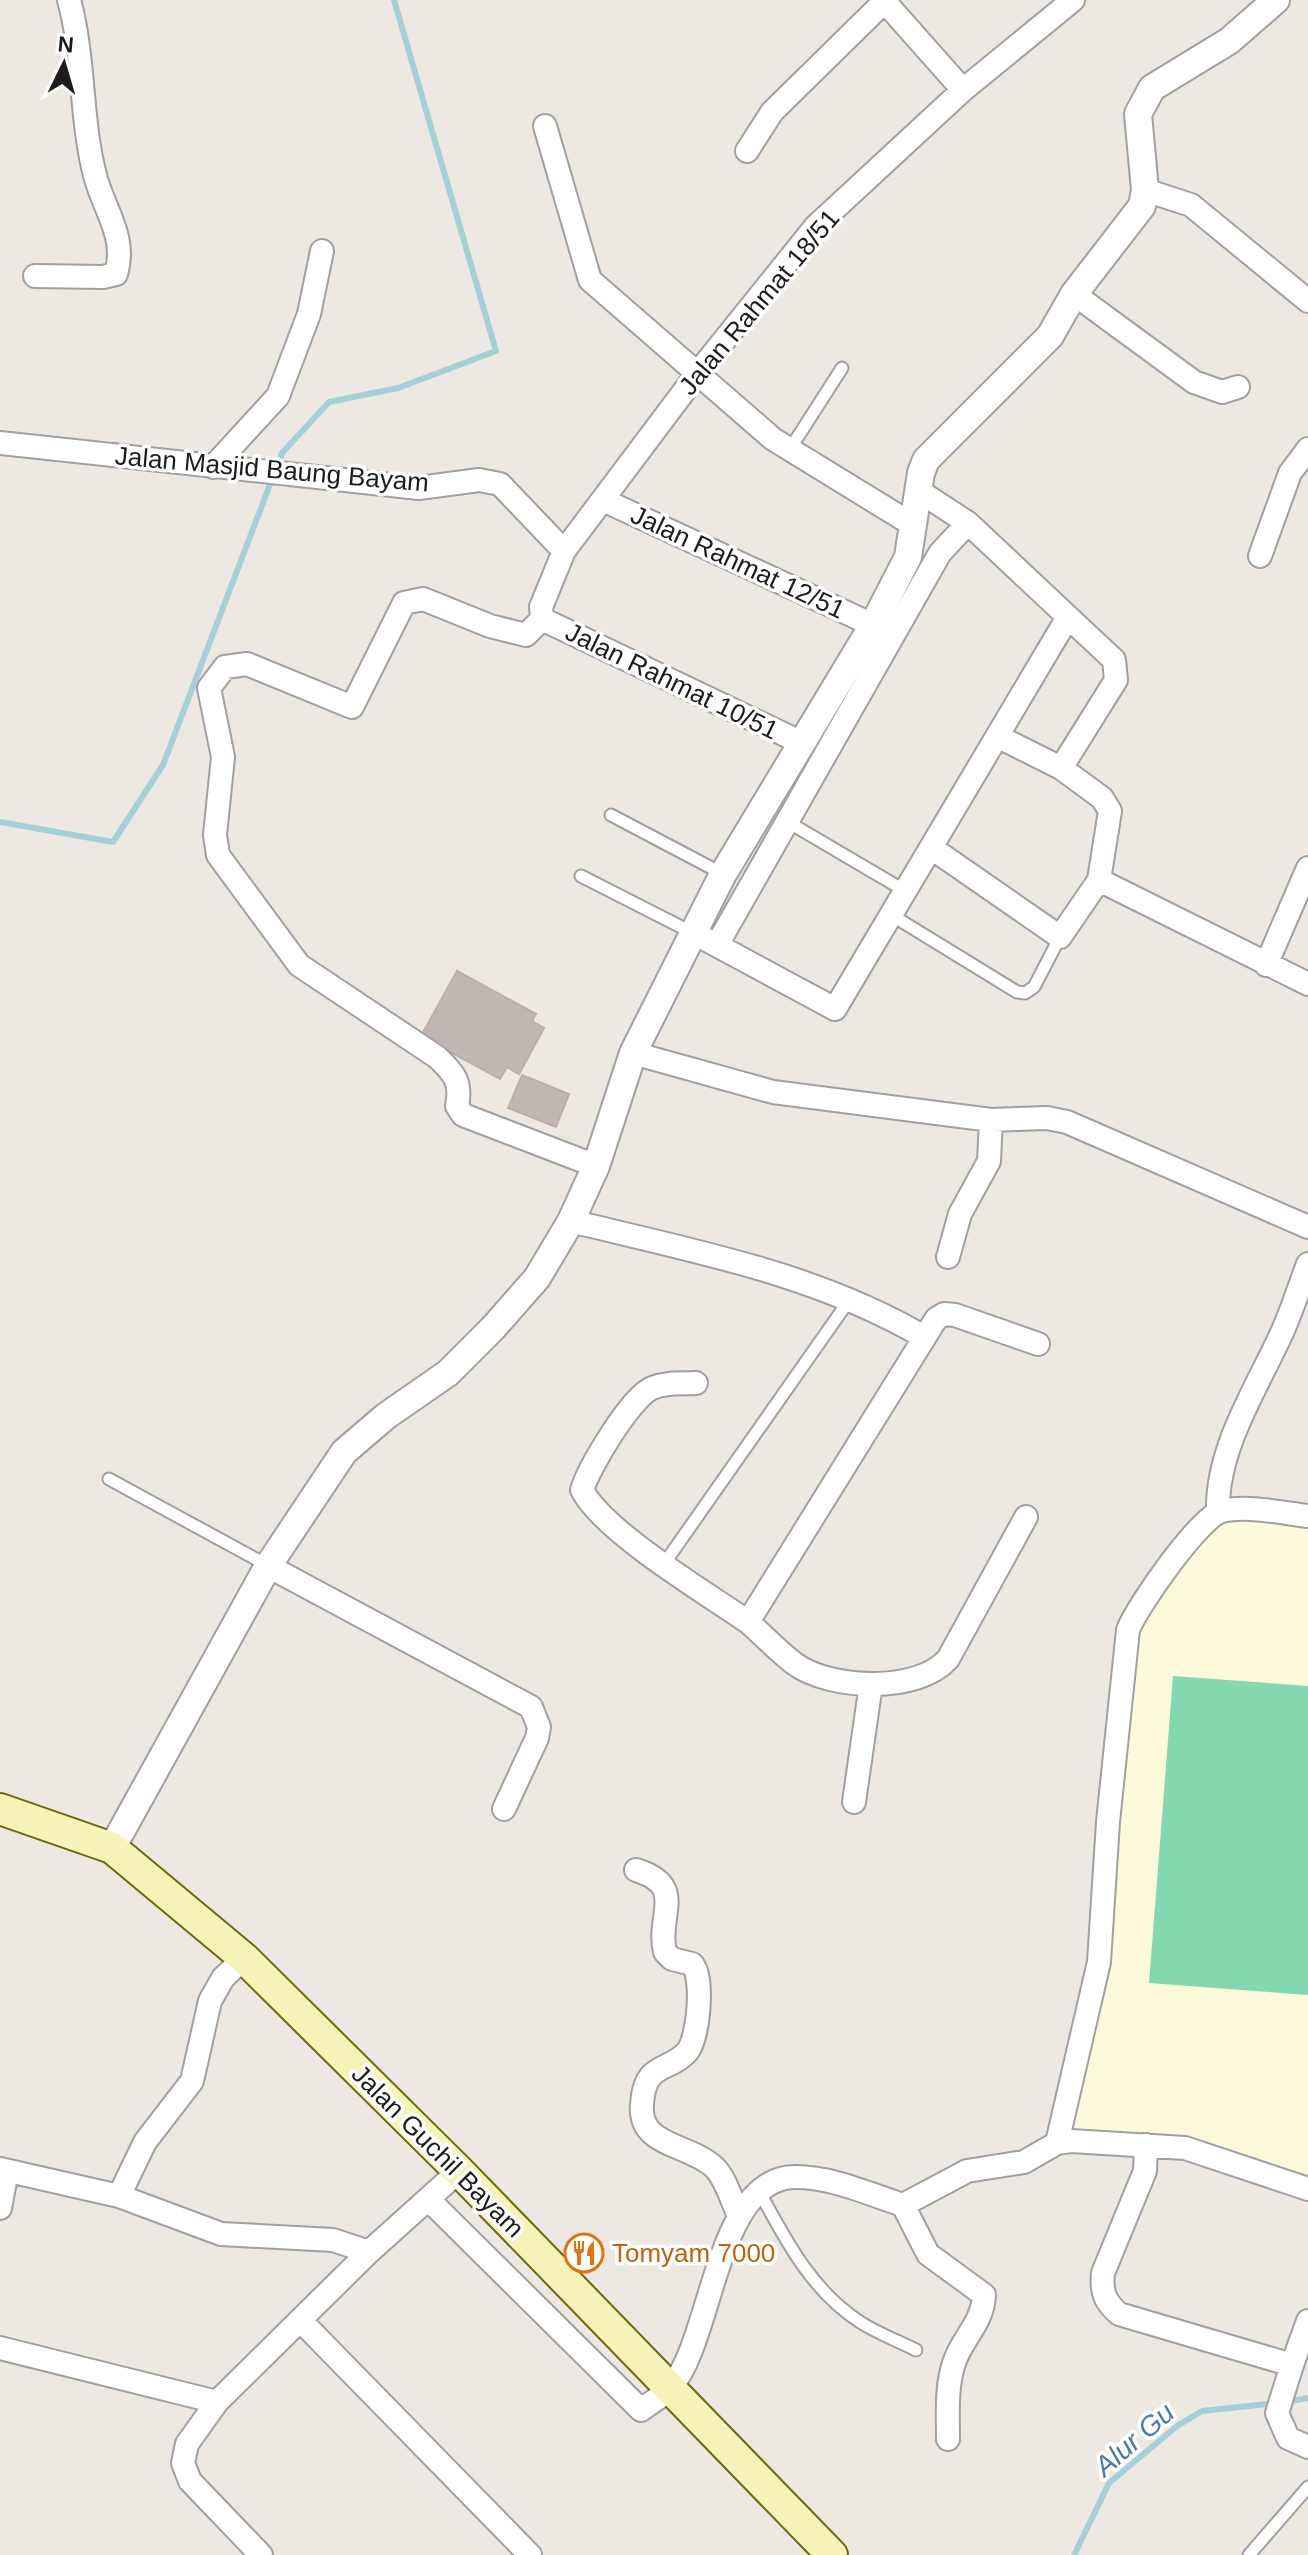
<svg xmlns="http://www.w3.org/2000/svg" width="1308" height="2555" viewBox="0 0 1308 2555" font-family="Helvetica,sans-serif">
  <rect width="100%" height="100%" fill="#ede8e2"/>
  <path fill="#fdfadb" d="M 1223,1518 L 1308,1525 L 1308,2175 L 1198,2139 L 1071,2129 L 1113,1873 L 1136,1629 L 1198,1543 Z"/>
  <path fill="#84d8b0" d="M 1173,1676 L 1308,1686 L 1308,1995 L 1149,1983 Z"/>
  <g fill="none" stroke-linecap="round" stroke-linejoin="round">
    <path stroke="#a4d1d8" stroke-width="6" d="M 0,822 L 113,842 L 163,765 L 282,453 L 329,402 L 398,388 L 496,351 L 394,0
      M 1287,2402 L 1308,2398
      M 1074,2555 L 1109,2483 L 1177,2426 L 1202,2411 L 1276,2403"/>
  </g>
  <path fill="#c1b7b2" stroke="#bdaea5" stroke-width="2" d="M 457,971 L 536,1014 L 532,1021 L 544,1028 L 519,1074 L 507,1067 L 500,1079 L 421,1036 Z
    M 522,1075 L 569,1094 L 556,1127 L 508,1108 Z"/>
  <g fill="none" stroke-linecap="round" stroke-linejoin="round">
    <g stroke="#a0a0a0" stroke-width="15">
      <path id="service" d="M 790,449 L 842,368
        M 611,815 L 723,874
        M 788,822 L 907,892
        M 581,876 L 693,933
        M 893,916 L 1017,992 L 1025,993 L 1034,987 L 1060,937
        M 109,1479 L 267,1565
        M 664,1564 L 850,1299
        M 759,2191 C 786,2241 812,2291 860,2322 C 877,2333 898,2341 916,2350
        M 1249,2555 L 1308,2487"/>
    </g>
    <g stroke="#a0a0a0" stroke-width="26">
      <path id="minor" d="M 885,2 L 963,90
        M 545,126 L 590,280 L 773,439 L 913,525
        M 747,151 L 772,112 L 886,0
        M 1145,190 L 1191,205 L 1308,301
        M 35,276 L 103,277 L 116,274 C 127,238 105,211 96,179 C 80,121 85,58 69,0
        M 1074,294 L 1194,382 L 1222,392 L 1238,387
        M 0,443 L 419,488 L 479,480 L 500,484 L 564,551
        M 213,467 L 278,396 L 309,314 L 322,251
        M 919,491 L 968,523 L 1114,660 L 1116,680 L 1061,768 L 999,737
        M 603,500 L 873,625
        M 1260,556 L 1290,473 L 1308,449
        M 542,619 L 526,635 L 490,626 L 423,599 L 404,603 L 352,707 L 247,664 L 225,667 L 209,688 L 223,757 L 215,835 L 218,855 L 299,965 L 437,1057 C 454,1073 462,1082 457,1106 L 463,1115 L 596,1166
        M 542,619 L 541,607 L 564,551 L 697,374 L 816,226 L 963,90 L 1073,0
        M 542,619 L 802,743
        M 1061,768 L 1102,798 L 1110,811 L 1099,880 L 1308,984
        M 933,849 L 1060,937 L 1099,880
        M 694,933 L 835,1009 L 1068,617
        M 717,945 L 940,553 L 968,523
        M 1266,965 L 1308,868
        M 633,1053 L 773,1092 L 991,1120 L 1047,1118 L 1067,1122 L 1308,1227
        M 571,1221 C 692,1251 815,1273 924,1337
        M 948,1257 L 960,1214 L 989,1161 L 991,1120
        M 696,1383 C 682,1384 666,1382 652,1388 C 631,1397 589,1467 582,1490 C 604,1532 706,1593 748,1622 L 936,1319 L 944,1314 L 955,1315 L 1038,1344
        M 1218,1512 C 1216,1447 1259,1385 1284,1328 C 1293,1307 1300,1285 1308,1264
        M 268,1566 L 531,1707 L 539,1727 L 537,1738 L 504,1809
        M 748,1622 C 764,1636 779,1652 795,1664 C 831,1690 918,1693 948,1659 L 1026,1517
        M 854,1802 L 871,1684
        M 636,1870 C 688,1886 656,1915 665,1952 L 672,1959 L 692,1964 C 704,1976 699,2038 687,2052 C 668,2073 645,2061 642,2104 C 638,2147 688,2143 714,2167 C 725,2177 732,2201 739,2216
        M 1057,2143 L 1099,1962 L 1108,1822 L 1128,1630 C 1136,1608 1200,1516 1222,1511 C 1248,1505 1282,1513 1308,1516
        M 1146,2145 L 1145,2171 L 1103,2273 C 1101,2292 1105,2302 1119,2314 L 1292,2365 L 1308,2321
        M 0,2169 L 119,2196 L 221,2234 L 333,2240 L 369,2252
        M 119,2196 L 145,2142 L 192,2081 L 210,2001 L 223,1978 L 244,1958
        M 428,2199 L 641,2410 C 650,2403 663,2396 671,2387 C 713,2339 716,2176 796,2177 C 832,2177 869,2194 903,2205 L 967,2171 L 1024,2162 L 1057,2143 L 1071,2141 L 1185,2148 L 1308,2189
        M 903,2205 L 928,2254 L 984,2295 C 983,2323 962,2338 954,2363 C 946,2387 948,2414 948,2439
        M 0,2208 L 7,2171
        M 302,2322 L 530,2555
        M 0,2348 L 217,2402
        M 1292,2365 L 1277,2413 L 1288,2438 L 1308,2447
        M 261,2555 L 190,2481 L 183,2463 L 187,2444 L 217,2402 L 369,2252 L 459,2171"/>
    </g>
    <g stroke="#a0a0a0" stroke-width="30">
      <path id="tertiary" d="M 112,1848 L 268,1566 L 344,1452 L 386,1416 L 448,1373 L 493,1328 L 537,1278 L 571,1221 L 596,1166 L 633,1053 L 723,874 L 873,625 L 908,557 L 921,473 L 926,460 L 1050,336 L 1074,294 L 1142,206 L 1145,190 L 1138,114 L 1152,88 L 1229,41 L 1276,0"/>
    </g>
    <g stroke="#696b0b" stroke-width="34">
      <path id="secondary" d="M 0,1809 L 112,1848 L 244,1958 L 459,2171 L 832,2555"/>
    </g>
    <use href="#service" stroke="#fff" stroke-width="11"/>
    <use href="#minor" stroke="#fff" stroke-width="22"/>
    <use href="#tertiary" stroke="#fff" stroke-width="26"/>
    <use href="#secondary" stroke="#f5f3b7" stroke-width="30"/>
  </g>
  <defs>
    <g id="restaurant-ring" transform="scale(2)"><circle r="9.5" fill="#fff" stroke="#e8710a" stroke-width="1.5"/><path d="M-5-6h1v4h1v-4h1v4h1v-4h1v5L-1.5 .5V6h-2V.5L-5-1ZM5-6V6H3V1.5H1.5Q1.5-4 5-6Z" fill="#e8710a"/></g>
  </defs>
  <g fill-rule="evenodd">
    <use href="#restaurant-ring" x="584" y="2253"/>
  </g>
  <g text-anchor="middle" stroke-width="7" stroke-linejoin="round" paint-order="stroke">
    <g font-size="26" fill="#1c1c1c" stroke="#fff">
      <text transform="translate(759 302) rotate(-50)" y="9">Jalan Rahmat 18/51</text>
      <text transform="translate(272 469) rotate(5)" y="9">Jalan Masjid Baung Bayam</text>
      <text transform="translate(738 562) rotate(25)" y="9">Jalan Rahmat 12/51</text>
      <text transform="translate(672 681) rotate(26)" y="9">Jalan Rahmat 10/51</text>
      <text transform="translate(438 2151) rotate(45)" y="9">Jalan Guchil Bayam</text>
    </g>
    <g font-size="26" fill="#c56008" stroke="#fff" text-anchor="start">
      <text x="612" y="2262">Tomyam 7000</text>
    </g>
    <g font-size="28" font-style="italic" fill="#4b7b9e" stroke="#fff">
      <text transform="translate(1134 2439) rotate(-41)" y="10">Alur Gu</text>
    </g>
  </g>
  <g transform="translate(64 64) rotate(5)" stroke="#ffffff" stroke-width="6" paint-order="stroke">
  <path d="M0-6L14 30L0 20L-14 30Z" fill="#1c1c1c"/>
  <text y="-12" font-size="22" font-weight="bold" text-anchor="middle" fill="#1c1c1c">N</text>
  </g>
</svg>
